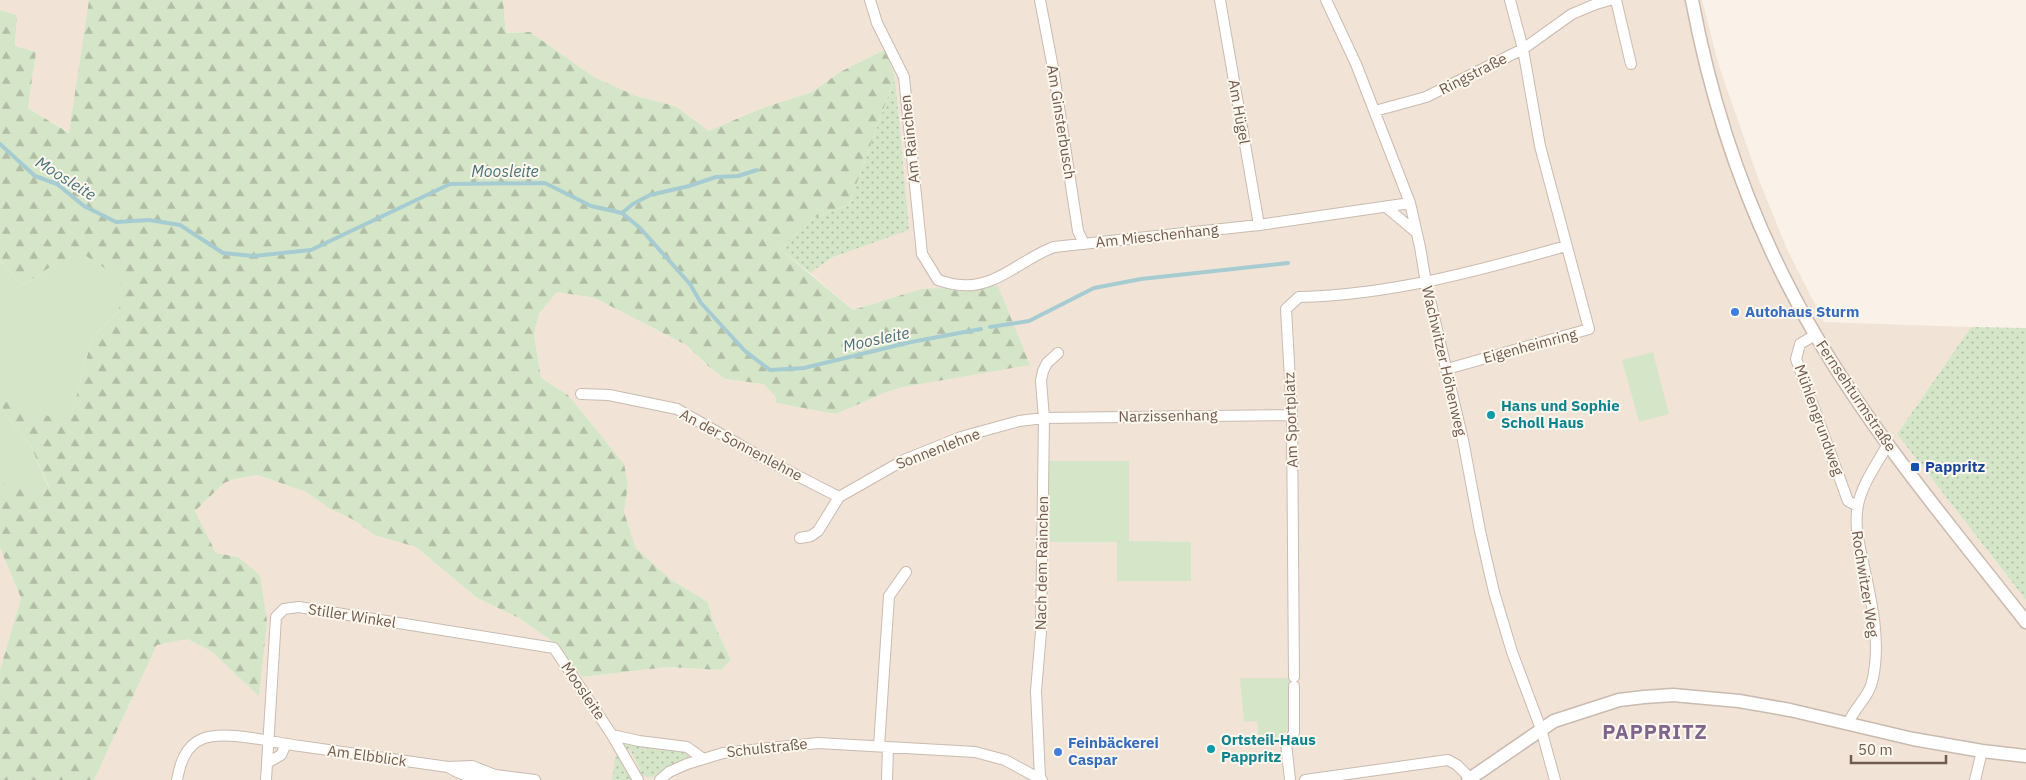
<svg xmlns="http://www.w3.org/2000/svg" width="2026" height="780" viewBox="0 0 2026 780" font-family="'IBM Plex Sans',sans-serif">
  <defs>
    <pattern id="grass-dots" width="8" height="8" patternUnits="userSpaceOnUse" patternTransform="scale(1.25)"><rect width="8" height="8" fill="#d5e6c8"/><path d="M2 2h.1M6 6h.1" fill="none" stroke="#b1bda5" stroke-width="1.8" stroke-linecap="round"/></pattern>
    <pattern id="forest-firs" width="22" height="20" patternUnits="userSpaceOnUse" patternTransform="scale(1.25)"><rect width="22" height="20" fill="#d5e6c8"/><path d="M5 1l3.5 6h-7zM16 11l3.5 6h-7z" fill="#b1bda5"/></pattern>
  </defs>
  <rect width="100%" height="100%" fill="#faf2e8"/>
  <path fill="#f1e4d7" d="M 0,0 L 89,0 L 70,133 L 28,108 L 36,52 L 15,46 L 17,15 L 0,10 Z
    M 503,0 L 1702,0 L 1719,66 L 1757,175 L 1787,249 L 1824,322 L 1971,327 L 1897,434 L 2026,600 L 2026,780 L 94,780 L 157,645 L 187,639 L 211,651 L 259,695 L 238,557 L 216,553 L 195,511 L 224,483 L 235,479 L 258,475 L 306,492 L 330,509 L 354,520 L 374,535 L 416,547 L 477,598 L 519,618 L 555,643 L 582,677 L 668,667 L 721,670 L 731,660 L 714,624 L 708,602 L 670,579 L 636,548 L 624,512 L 628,485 L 568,395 L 541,378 L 534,334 L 539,314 L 557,292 L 595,298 L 686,345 L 708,367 L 725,379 L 763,384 L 775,396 L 836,414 L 884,393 L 903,387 L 997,369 L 921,289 L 853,310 L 810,273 L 833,257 L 908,230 L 895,77 L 886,49 L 840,72 L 812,92 L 757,110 L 709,131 L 675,106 L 636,96 L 594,77 L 530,32 L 506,33 Z
    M 0,548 L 21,598 L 0,670 Z"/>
  <path fill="url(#grass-dots)" d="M 895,77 L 909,230 L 833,257 L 810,273 L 780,249 L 812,219 L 849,205 Z
    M 1971,327 L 2026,328 L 2026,600 L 1897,434 Z
    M 625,741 L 683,749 L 690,756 L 671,766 L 653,777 L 641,776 L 638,773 L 640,770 L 630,749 L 626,750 L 623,745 Z
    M 619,753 L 633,780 L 612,780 L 615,757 Z"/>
  <path fill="url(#forest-firs)" d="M 89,0 L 503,0 L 506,33 L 530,32 L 594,77 L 636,96 L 675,106 L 709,131 L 757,110 L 812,92 L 840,72 L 886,49 L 895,77 L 849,205 L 812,219 L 780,249 L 853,310 L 921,289 L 998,286 L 1030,365 L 903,387 L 884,393 L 836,414 L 777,403 L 775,396 L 763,384 L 725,379 L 709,367 L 686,345 L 595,298 L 557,292 L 539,314 L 534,334 L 541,378 L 568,395 L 624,464 L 628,485 L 624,512 L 636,548 L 670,579 L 708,602 L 714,624 L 731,660 L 721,670 L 668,667 L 582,677 L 555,643 L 519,618 L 477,598 L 416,547 L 374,535 L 354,520 L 330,509 L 306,492 L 258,475 L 235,479 L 224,483 L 195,511 L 216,553 L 238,557 L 260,575 L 267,621 L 259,696 L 211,651 L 187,639 L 157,645 L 94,780 L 0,780 L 0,670 L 21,598 L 0,548 L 0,483 L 49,487 L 30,445 L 3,411 L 0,399 L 69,422 L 92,338 L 119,311 L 52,266 L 23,285 L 0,260 L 0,10 L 17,15 L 15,46 L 36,52 L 28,108 L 69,133 Z"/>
  <path fill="#d5e6c8" d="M 80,252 L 120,278 L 119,311 L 92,338 L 69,423 L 1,400 L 3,411 L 30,445 L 49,488 L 0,483 L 0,260 L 23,285 L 52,266 Z
    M 1653,352 L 1669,414 L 1639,422 L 1622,360 Z
    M 1049,461 L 1129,461 L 1129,541 L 1191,542 L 1191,581 L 1117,581 L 1117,542 L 1049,542 Z
    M 1240,678 L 1290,678 L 1290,726 L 1280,741 L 1259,744 L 1257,721 L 1244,722 Z"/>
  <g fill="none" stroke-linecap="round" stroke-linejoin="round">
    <path stroke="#a6ccd2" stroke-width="4" d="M 0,144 L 35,176 L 57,184 L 84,206 L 116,222 L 149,220 L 180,225 L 223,253 L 253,256 L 311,250 L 450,184 L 545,183 L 591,206 L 622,213 L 640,228 L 690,284 L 701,303 L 745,351 L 770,370 L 804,368 L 911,342 L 981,329
      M 622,213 L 633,204 L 650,195 L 689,186 L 716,177 L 738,176 L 757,170
      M 990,327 L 1029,321 L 1094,288 L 1141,279 L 1288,263"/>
    <g stroke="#cbbaaf" stroke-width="12">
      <path id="minor" d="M 870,0 L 877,23 L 904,77 L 922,254 L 938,280 C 945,282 953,285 961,285 C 995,289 1023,258 1054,247 L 1259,225 L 1410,203
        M 1040,0 L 1053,68 L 1078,231 L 1084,244
        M 1220,0 L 1259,225
        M 1326,0 L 1356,64 L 1410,203 L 1420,247 L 1426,283 L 1463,440 L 1480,531 L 1494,592 L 1512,652 L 1541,729 L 1555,780
        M 1616,0 L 1631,64
        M 1375,111 L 1426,97 L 1523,49 L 1572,14 L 1596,4 L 1610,0
        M 1386,207 L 1417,233
        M 1815,335 L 1800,344 L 1796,359 L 1848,501 L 1857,506
        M 1447,369 L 1589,329 L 1540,146 L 1523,49 L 1510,0
        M 581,394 L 609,395 L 677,409 L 761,457 L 839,497
        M 800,538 L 811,536 L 818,531 L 839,497 L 904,460 L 961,437 L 1019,421 L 1044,418 L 1292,415
        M 1294,677 L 1292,415 L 1286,309 L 1299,297 C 1390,295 1478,271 1566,246
        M 1848,724 C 1854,707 1870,697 1873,678 C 1881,640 1871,599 1863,562 C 1859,543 1854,525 1858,505 C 1862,484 1877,464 1888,444
        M 612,735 L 638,780
        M 879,746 L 889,596 L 906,572
        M 267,763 L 281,755 L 286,744
        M 448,767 C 464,777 476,779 495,775
        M 1040,778 L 1036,691 L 1041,632 L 1044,418 L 1041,381 L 1043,371 L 1047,363 L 1058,353
        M 177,780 C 180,764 185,746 202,739 C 225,729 274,743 300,746 C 349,753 398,760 448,767 L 472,766 L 495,775 L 535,780
        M 266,780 L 276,617 L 284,609 L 299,607 L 554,648 L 612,735 L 639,741 L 687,747 L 702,758
        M 660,780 L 669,772 L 687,764 L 723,753 L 818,743 L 975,752 L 1005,760 L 1042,780
        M 887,780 L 888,747
        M 1290,780 L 1286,743 L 1294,733 L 1294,686
        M 1305,780 L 1448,760 L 1457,765 L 1470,778
        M 1975,780 L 1982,751"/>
    </g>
    <g stroke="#cbbaaf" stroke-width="15">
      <path id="tertiary" d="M 1692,0 C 1714,117 1755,233 1816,336 C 1876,438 1953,529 2026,622
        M 1468,780 L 1554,721 L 1619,700 L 1644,697 L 1673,695 L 1739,701 L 1790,710 L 1913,739 L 1982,751 L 2026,756"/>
    </g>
    <use href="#minor" stroke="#fff" stroke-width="10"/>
    <use href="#tertiary" stroke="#fff" stroke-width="12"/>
  </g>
  <g fill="#3f7fe0" stroke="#fdf7ee" stroke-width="2">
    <circle cx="1735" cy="312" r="5"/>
    <circle cx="1058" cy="752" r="5"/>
  </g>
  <g fill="#0f9aa8" stroke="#fdf7ee" stroke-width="2">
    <circle cx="1491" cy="415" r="5"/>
    <circle cx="1211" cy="749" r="5"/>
  </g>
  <rect fill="#1a4fb4" stroke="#fdf7ee" stroke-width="2" x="1910" y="462" width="10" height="10" rx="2.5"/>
  <g text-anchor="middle" stroke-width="4" stroke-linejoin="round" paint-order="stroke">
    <g font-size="15" fill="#715a4f" stroke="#fdf7ee">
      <text transform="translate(1473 74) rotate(-27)" y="5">Ringstraße</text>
      <text transform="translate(1239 112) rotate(80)" y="5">Am Hügel</text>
      <text transform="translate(1061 122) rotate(81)" y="5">Am Ginsterbusch</text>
      <text transform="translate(910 139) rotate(-96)" y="5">Am Rainchen</text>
      <text transform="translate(1157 236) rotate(-6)" y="5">Am Mieschenhang</text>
      <text transform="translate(1530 346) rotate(-15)" y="5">Eigenheimring</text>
      <text transform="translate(1444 361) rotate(77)" y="5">Wachwitzer Höhenweg</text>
      <text transform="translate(1856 396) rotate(56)" y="5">Fernsehturmstraße</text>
      <text transform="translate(1168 416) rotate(-1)" y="5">Narzissenhang</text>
      <text transform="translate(1291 420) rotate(-92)" y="5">Am Sportplatz</text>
      <text transform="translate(1819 420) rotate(70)" y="5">Mühlengrundweg</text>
      <text transform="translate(741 445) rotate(28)" y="5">An der Sonnenlehne</text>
      <text transform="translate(938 449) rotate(-21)" y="5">Sonnenlehne</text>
      <text transform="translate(1042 563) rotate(-89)" y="5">Nach dem Rainchen</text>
      <text transform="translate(1865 584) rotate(81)" y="5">Rochwitzer Weg</text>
      <text transform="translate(352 616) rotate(9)" y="5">Stiller Winkel</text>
      <text transform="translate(583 691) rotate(56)" y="5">Moosleite</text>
      <text transform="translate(767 748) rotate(-6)" y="5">Schulstraße</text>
      <text transform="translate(367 756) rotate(8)" y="5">Am Elbblick</text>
    </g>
    <g font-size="15" font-weight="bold" fill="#366cbe" stroke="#fdf7ee" text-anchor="start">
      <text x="1745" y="317">Autohaus Sturm</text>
      <text x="1068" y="748">Feinbäckerei<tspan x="1068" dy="17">Caspar</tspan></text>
    </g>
    <g font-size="15" font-weight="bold" fill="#0d838f" stroke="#fdf7ee" text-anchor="start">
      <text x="1501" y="411">Hans und Sophie<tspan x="1501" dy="17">Scholl Haus</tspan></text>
      <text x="1221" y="745">Ortsteil-Haus<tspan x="1221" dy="17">Pappritz</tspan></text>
    </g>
    <g font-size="15" font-weight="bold" fill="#164399" stroke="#fdf7ee" text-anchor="start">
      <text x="1925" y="472">Pappritz</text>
    </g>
    <g font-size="16" font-style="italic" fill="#48747b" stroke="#fdf7ee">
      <text x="505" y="177">Moosleite</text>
      <text transform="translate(66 178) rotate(32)" y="6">Moosleite</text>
      <text transform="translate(876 339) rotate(-12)" y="6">Moosleite</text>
    </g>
    <g font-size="20" font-weight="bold" letter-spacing="1" fill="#7f668c" stroke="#fdf7ee">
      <text x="1655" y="739">PAPPRITZ</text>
    </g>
  </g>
  <path d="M1851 755v8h95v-8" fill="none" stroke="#715a4f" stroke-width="2.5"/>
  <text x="1858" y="755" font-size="15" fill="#715a4f" stroke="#fdf7ee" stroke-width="4" paint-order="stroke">50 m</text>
</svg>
